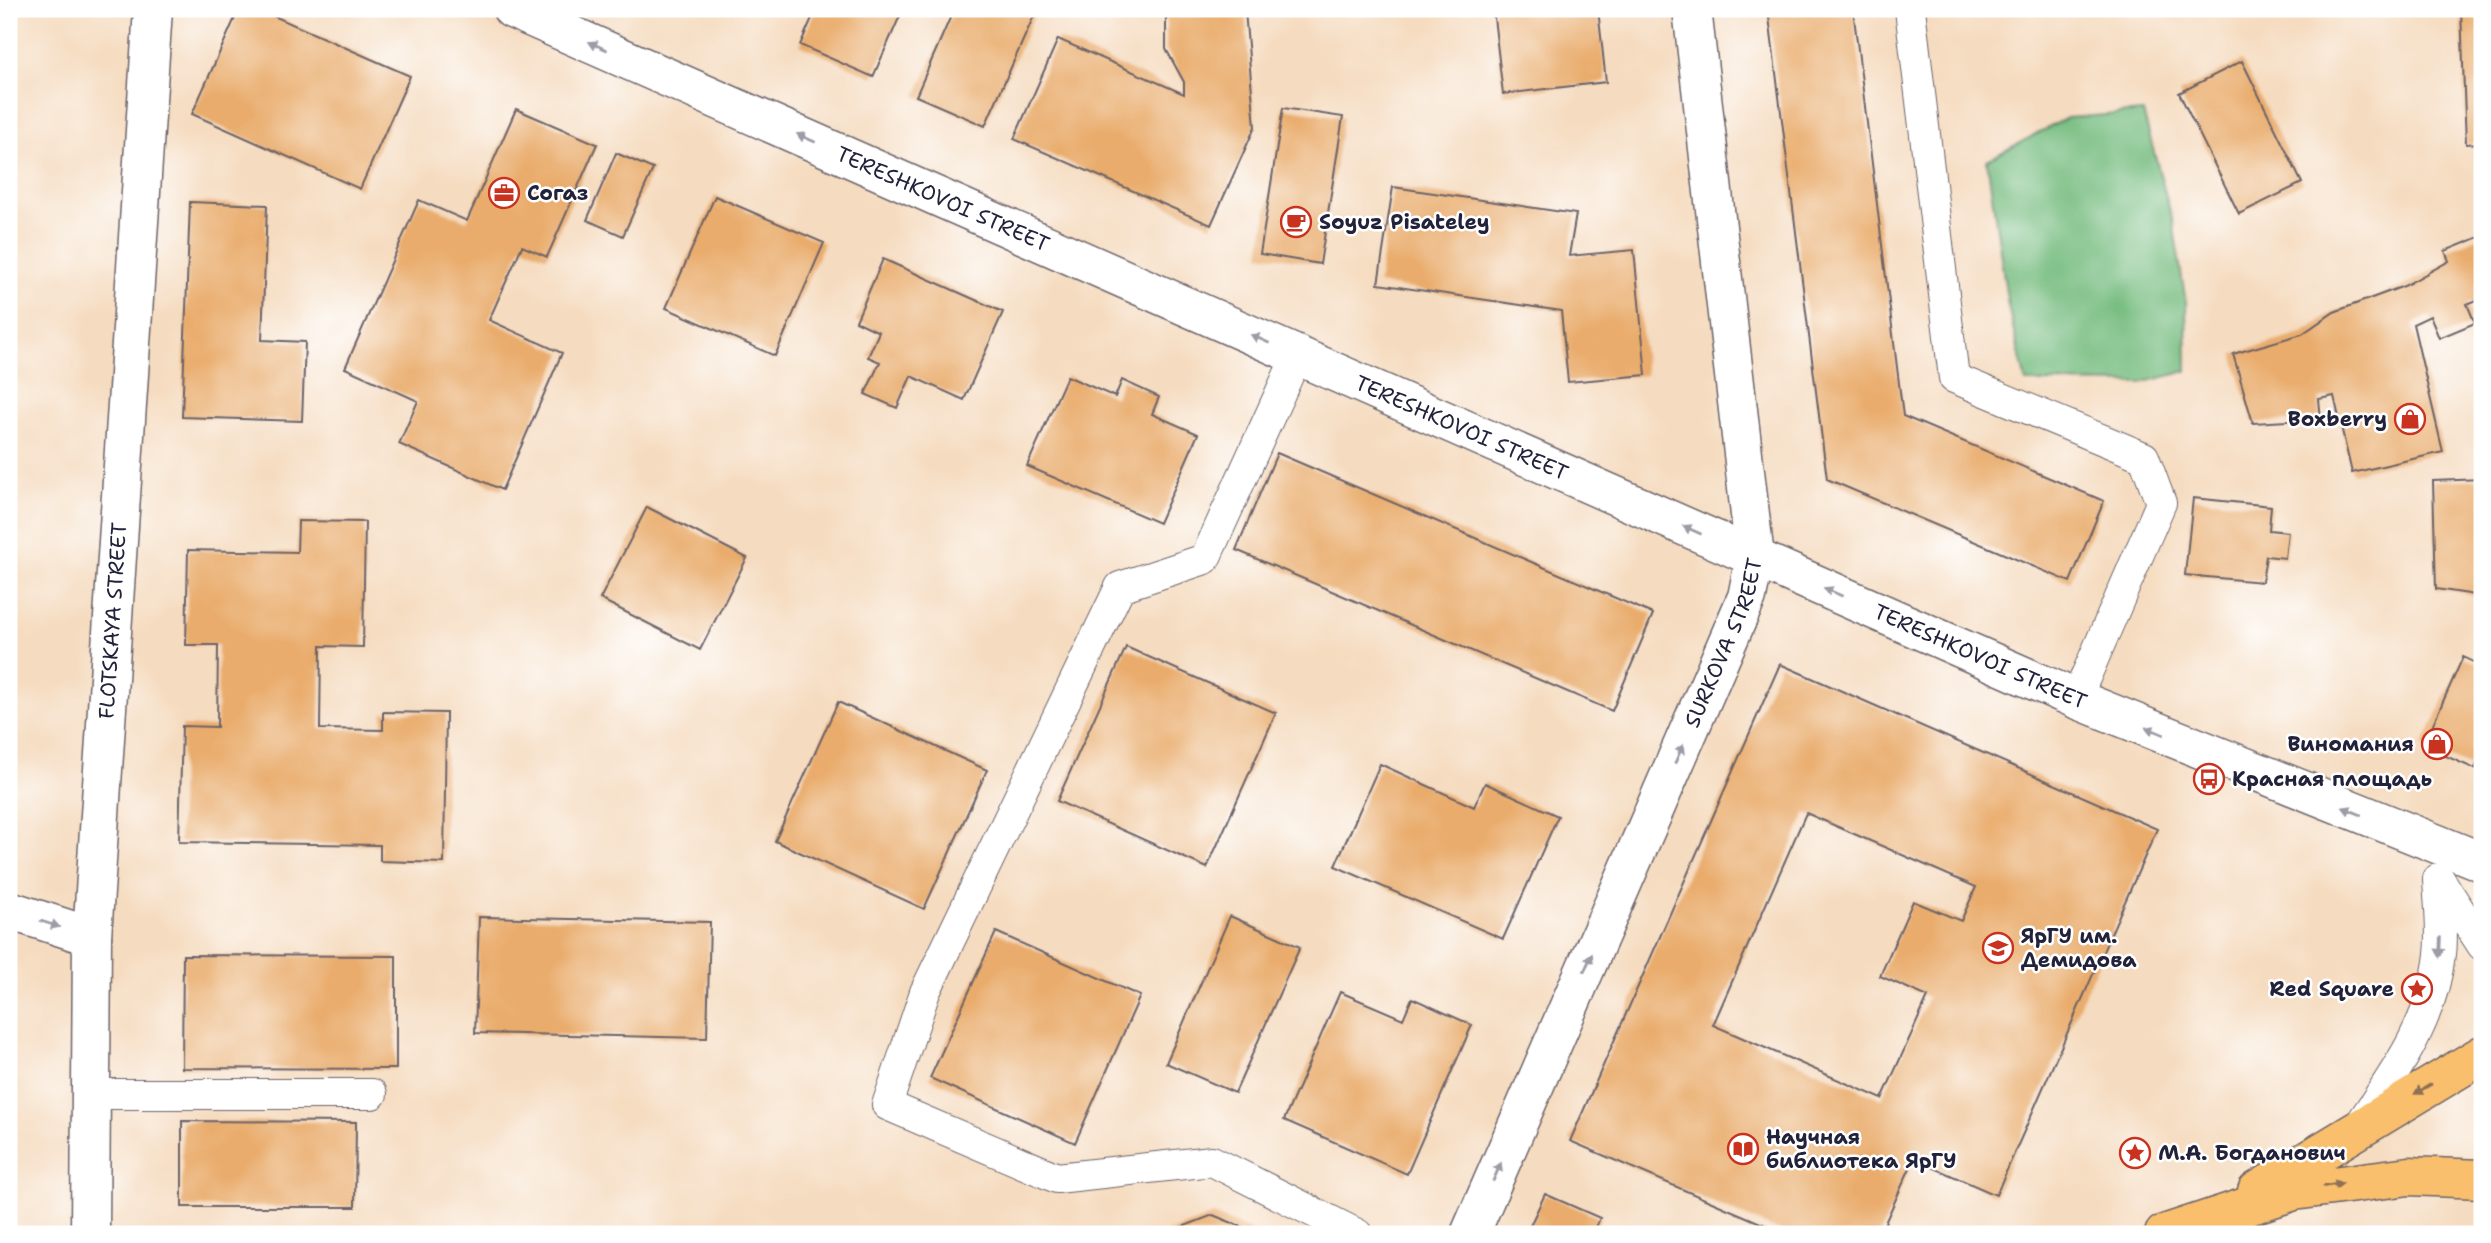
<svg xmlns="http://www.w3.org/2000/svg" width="2491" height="1243" viewBox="0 0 2491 1243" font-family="'Shantell Sans',sans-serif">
  <rect width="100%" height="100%" fill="#fff"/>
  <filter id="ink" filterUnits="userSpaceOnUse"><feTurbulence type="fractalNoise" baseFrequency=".0143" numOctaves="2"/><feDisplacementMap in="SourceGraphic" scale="14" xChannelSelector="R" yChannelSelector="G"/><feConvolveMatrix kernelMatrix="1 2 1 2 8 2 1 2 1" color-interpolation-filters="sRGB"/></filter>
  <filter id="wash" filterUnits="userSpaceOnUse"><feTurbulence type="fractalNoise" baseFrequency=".00686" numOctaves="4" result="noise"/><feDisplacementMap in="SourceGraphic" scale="28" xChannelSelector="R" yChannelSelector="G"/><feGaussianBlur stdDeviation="1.57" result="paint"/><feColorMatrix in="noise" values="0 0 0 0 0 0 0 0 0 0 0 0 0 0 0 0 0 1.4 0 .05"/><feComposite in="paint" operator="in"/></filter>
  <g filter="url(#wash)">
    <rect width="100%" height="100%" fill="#f5dbbf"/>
    <path fill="#79be82" stroke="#4e705e" stroke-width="2" d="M 2143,112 L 2173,222 L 2186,303 L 2187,371 L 2141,383 L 2026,382 L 2008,306 L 1987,160 L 2067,118 Z"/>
    <g id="blocks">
      <path fill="#e9ac6c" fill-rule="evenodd" d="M 239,9 L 258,9 L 410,76 L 360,189 L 192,114 Z
        M 816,9 L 903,9 L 873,77 L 800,45 Z
        M 954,9 L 1037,9 L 985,126 L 916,96 Z
        M 1166,9 L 1245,11 L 1255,127 L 1211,225 L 1014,139 L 1058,39 L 1184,94 L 1184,82 L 1166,49 Z
        M 1493,9 L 1598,9 L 1606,82 L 1503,94 Z
        M 1768,9 L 1853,9 L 1903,416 L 2104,501 L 2070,582 L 1827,479 Z
        M 2461,9 L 2482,9 L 2482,143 L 2466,144 Z
        M 2242,61 L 2302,183 L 2239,214 L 2179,93 Z
        M 1283,108 L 1343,117 L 1320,264 L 1260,254 Z
        M 516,109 L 597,144 L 547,257 L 522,246 L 489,320 L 562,353 L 502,490 L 399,444 L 418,401 L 345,368 L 419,200 L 467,221 Z
        M 616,153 L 653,169 L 623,236 L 587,220 Z
        M 1393,187 L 1576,214 L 1569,256 L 1634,250 L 1646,375 L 1568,382 L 1561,311 L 1378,284 Z
        M 715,196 L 824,243 L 775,356 L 666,308 Z
        M 190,202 L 267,205 L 262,340 L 305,342 L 302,421 L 182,417 Z
        M 2482,236 L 2482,298 L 2467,304 L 2475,323 L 2439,338 L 2430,316 L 2413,324 L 2443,452 L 2352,473 L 2334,396 L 2319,399 L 2321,419 L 2253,423 L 2233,354 L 2302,334 L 2334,312 L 2404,286 L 2449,261 L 2445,251 Z
        M 883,259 L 1003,312 L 964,400 L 911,376 L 897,408 L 865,394 L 880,362 L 868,357 L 879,332 L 856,321 Z
        M 1067,376 L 1115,397 L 1122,380 L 1159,397 L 1152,414 L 1198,434 L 1159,523 L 1027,466 Z
        M 1277,453 L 1653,614 L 1612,711 L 1236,550 Z
        M 2482,479 L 2482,596 L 2436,589 L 2433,481 Z
        M 2193,498 L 2271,506 L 2269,530 L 2288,532 L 2285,558 L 2266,556 L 2262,582 L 2185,575 Z
        M 647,507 L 747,558 L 700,650 L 600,599 Z
        M 298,521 L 365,522 L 363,647 L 321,646 L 320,729 L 383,730 L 383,712 L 446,713 L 444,863 L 380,861 L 380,845 L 179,842 L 182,726 L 217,727 L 218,645 L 186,645 L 188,550 L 297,552 Z
        M 1126,647 L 1276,713 L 1207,868 L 1057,801 Z
        M 2463,657 L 2482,666 L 2482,752 L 2475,769 L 2423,746 Z
        M 1780,664 L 2157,829 L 1996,1195 L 1914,1159 L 1880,1234 L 1786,1234 L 1570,1141 ZM 1806,813 L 1976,887 L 1961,921 L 1913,901 L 1880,976 L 1928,997 L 1882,1099 L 1713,1025 Z
        M 838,702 L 987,770 L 924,909 L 775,841 Z
        M 1380,764 L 1474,807 L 1485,783 L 1558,816 L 1503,939 L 1335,866 Z
        M 1230,916 L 1300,947 L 1235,1093 L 1166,1063 Z
        M 479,917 L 710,922 L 707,1038 L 475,1033 Z
        M 996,932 L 1140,996 L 1075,1143 L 930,1078 Z
        M 183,955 L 396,956 L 396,1069 L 182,1068 Z
        M 1340,992 L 1403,1019 L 1412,998 L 1472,1025 L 1407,1174 L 1284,1120 Z
        M 182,1121 L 356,1122 L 355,1207 L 182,1207 Z
        M 1545,1194 L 1600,1218 L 1593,1234 L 1526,1234 Z
        M 1213,1215 L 1259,1234 L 1164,1234 Z"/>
    </g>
  </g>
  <g filter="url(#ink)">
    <use href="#blocks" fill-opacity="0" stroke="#6c6369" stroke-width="2"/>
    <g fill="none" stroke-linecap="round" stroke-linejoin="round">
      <g stroke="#6c6369" stroke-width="32">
        <path id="service" d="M 1910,9 L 1954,378 L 2144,457 L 2161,503 L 2076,699
          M 1297,356 L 1205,559 L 1120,587 L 925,992 L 887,1105 L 1057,1178 L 1212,1161 L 1357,1234
          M 2440,880 L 2482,945
          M 91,1094 L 372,1094
          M 2358,1127 C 2395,1073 2433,1020 2440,954 C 2443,930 2439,903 2438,879"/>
      </g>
      <g stroke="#6c6369" stroke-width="41">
        <g id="minor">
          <path id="s1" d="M 512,9 L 2076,699 L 2482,862"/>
          <path d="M 9,910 L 92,937"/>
          <path id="s2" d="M 90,1234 L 92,937 L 153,9"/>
          <path id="s3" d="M 1470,1234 L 1747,597 L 1755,558 L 1692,9"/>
        </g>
      </g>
      <g stroke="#6c6369" stroke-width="41">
        <path id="primary" d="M 2257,1191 L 2482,1055
          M 2164,1234 L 2294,1191 L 2409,1176 L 2482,1179"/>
      </g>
      <use href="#service" stroke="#fff" stroke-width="30"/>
      <use href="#minor" stroke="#fff" stroke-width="38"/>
      <use href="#primary" stroke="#f9bf6d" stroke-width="38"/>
    </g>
    <defs><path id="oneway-solid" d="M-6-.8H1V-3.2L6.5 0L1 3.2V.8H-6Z" transform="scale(1.75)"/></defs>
    <g fill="#9c9ca7">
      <use href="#oneway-solid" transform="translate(598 46) rotate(-156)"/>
      <use href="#oneway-solid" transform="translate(806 138) rotate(-156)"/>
      <use href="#oneway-solid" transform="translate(1260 339) rotate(-156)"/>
      <use href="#oneway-solid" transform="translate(1692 530) rotate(-156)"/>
      <use href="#oneway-solid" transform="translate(1833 592) rotate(-156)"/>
      <use href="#oneway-solid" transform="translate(2155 731) rotate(-158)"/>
      <use href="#oneway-solid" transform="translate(1679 754) rotate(-66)"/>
      <use href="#oneway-solid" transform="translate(2352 811) rotate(-158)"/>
      <use href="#oneway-solid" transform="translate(50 924) rotate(18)"/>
      <use href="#oneway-solid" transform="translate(2440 947) rotate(92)"/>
      <use href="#oneway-solid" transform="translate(1588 963) rotate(-66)"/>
      <use href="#oneway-solid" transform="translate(1497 1172) rotate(-66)"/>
    </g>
    <g fill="#8e7054">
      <use href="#oneway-solid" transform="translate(2423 1089) rotate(150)"/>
      <use href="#oneway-solid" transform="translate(2333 1185) rotate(-9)"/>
    </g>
  </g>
  <defs>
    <g id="office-ring" transform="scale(1.575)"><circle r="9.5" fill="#fff" stroke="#c8321e" stroke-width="1.5"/><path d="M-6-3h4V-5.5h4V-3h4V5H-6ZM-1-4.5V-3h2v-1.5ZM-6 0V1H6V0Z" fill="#c8321e"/></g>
    <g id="cafe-ring" transform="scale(1.575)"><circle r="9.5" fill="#fff" stroke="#c8321e" stroke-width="1.5"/><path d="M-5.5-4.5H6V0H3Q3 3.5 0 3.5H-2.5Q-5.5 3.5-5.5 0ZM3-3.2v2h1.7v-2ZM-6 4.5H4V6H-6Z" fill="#c8321e"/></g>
    <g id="shop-ring" transform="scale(1.575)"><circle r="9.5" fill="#fff" stroke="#c8321e" stroke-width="1.5"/><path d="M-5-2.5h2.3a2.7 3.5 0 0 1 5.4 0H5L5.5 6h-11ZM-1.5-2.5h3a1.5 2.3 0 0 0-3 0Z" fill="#c8321e"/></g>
    <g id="bus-ring" transform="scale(1.575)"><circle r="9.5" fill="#fff" stroke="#c8321e" stroke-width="1.5"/><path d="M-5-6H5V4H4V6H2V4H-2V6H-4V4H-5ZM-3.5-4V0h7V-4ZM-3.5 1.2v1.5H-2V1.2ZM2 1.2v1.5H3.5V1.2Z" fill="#c8321e"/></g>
    <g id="university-ring" transform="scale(1.575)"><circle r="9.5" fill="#fff" stroke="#c8321e" stroke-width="1.5"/><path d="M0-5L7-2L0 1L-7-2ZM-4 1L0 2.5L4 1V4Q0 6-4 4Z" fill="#c8321e"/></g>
    <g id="sight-ring" transform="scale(1.575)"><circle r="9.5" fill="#fff" stroke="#c8321e" stroke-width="1.5"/><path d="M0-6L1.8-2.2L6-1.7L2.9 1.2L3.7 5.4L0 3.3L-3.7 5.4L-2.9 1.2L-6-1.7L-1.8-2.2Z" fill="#c8321e"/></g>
    <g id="library-ring" transform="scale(1.575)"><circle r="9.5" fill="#fff" stroke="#c8321e" stroke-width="1.5"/><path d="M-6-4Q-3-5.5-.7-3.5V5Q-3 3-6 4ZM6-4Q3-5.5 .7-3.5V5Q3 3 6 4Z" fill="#c8321e"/></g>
  </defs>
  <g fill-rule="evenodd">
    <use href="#office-ring" x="504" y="193"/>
    <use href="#cafe-ring" x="1296" y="222"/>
    <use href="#shop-ring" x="2410" y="419"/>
    <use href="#shop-ring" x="2437" y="744"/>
    <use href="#bus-ring" x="2209" y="779"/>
    <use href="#university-ring" x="1998" y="948"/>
    <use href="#sight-ring" x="2417" y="989"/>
    <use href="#library-ring" x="1743" y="1149"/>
    <use href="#sight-ring" x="2135" y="1153"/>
  </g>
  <g text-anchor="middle" stroke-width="5" stroke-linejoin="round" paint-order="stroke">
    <g font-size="21" font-weight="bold" fill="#22223b" stroke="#fff" text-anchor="start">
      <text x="527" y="200">Согаз</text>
      <text x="1319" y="229">Soyuz Pisateley</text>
      <text x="2387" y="426" text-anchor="end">Boxberry</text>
      <text x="2414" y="751" text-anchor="end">Виномания</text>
      <text x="2232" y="786">Красная площадь</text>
      <text x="2021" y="943">ЯрГУ им.<tspan x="2021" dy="24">Демидова</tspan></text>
      <text x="2394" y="996" text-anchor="end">Red Square</text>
      <text x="1766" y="1144">Научная<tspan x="1766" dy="24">библиотека ЯрГУ</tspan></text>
      <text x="2158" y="1160">М.А. Богданович</text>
    </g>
    <g font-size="21" fill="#22223b" stroke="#fff">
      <text dy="7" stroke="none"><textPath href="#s1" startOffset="471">TERESHKOVOI STREET</textPath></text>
      <text dy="7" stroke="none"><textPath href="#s1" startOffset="1038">TERESHKOVOI STREET</textPath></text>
      <text dy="7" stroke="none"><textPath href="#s2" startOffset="614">FLOTSKAYA STREET</textPath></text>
      <text dy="7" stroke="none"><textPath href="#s3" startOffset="644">SURKOVA STREET</textPath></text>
      <text dy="7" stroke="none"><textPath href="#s1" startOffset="1605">TERESHKOVOI STREET</textPath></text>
    </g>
  </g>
  <rect width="2491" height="1243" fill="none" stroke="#fff" stroke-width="35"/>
</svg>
